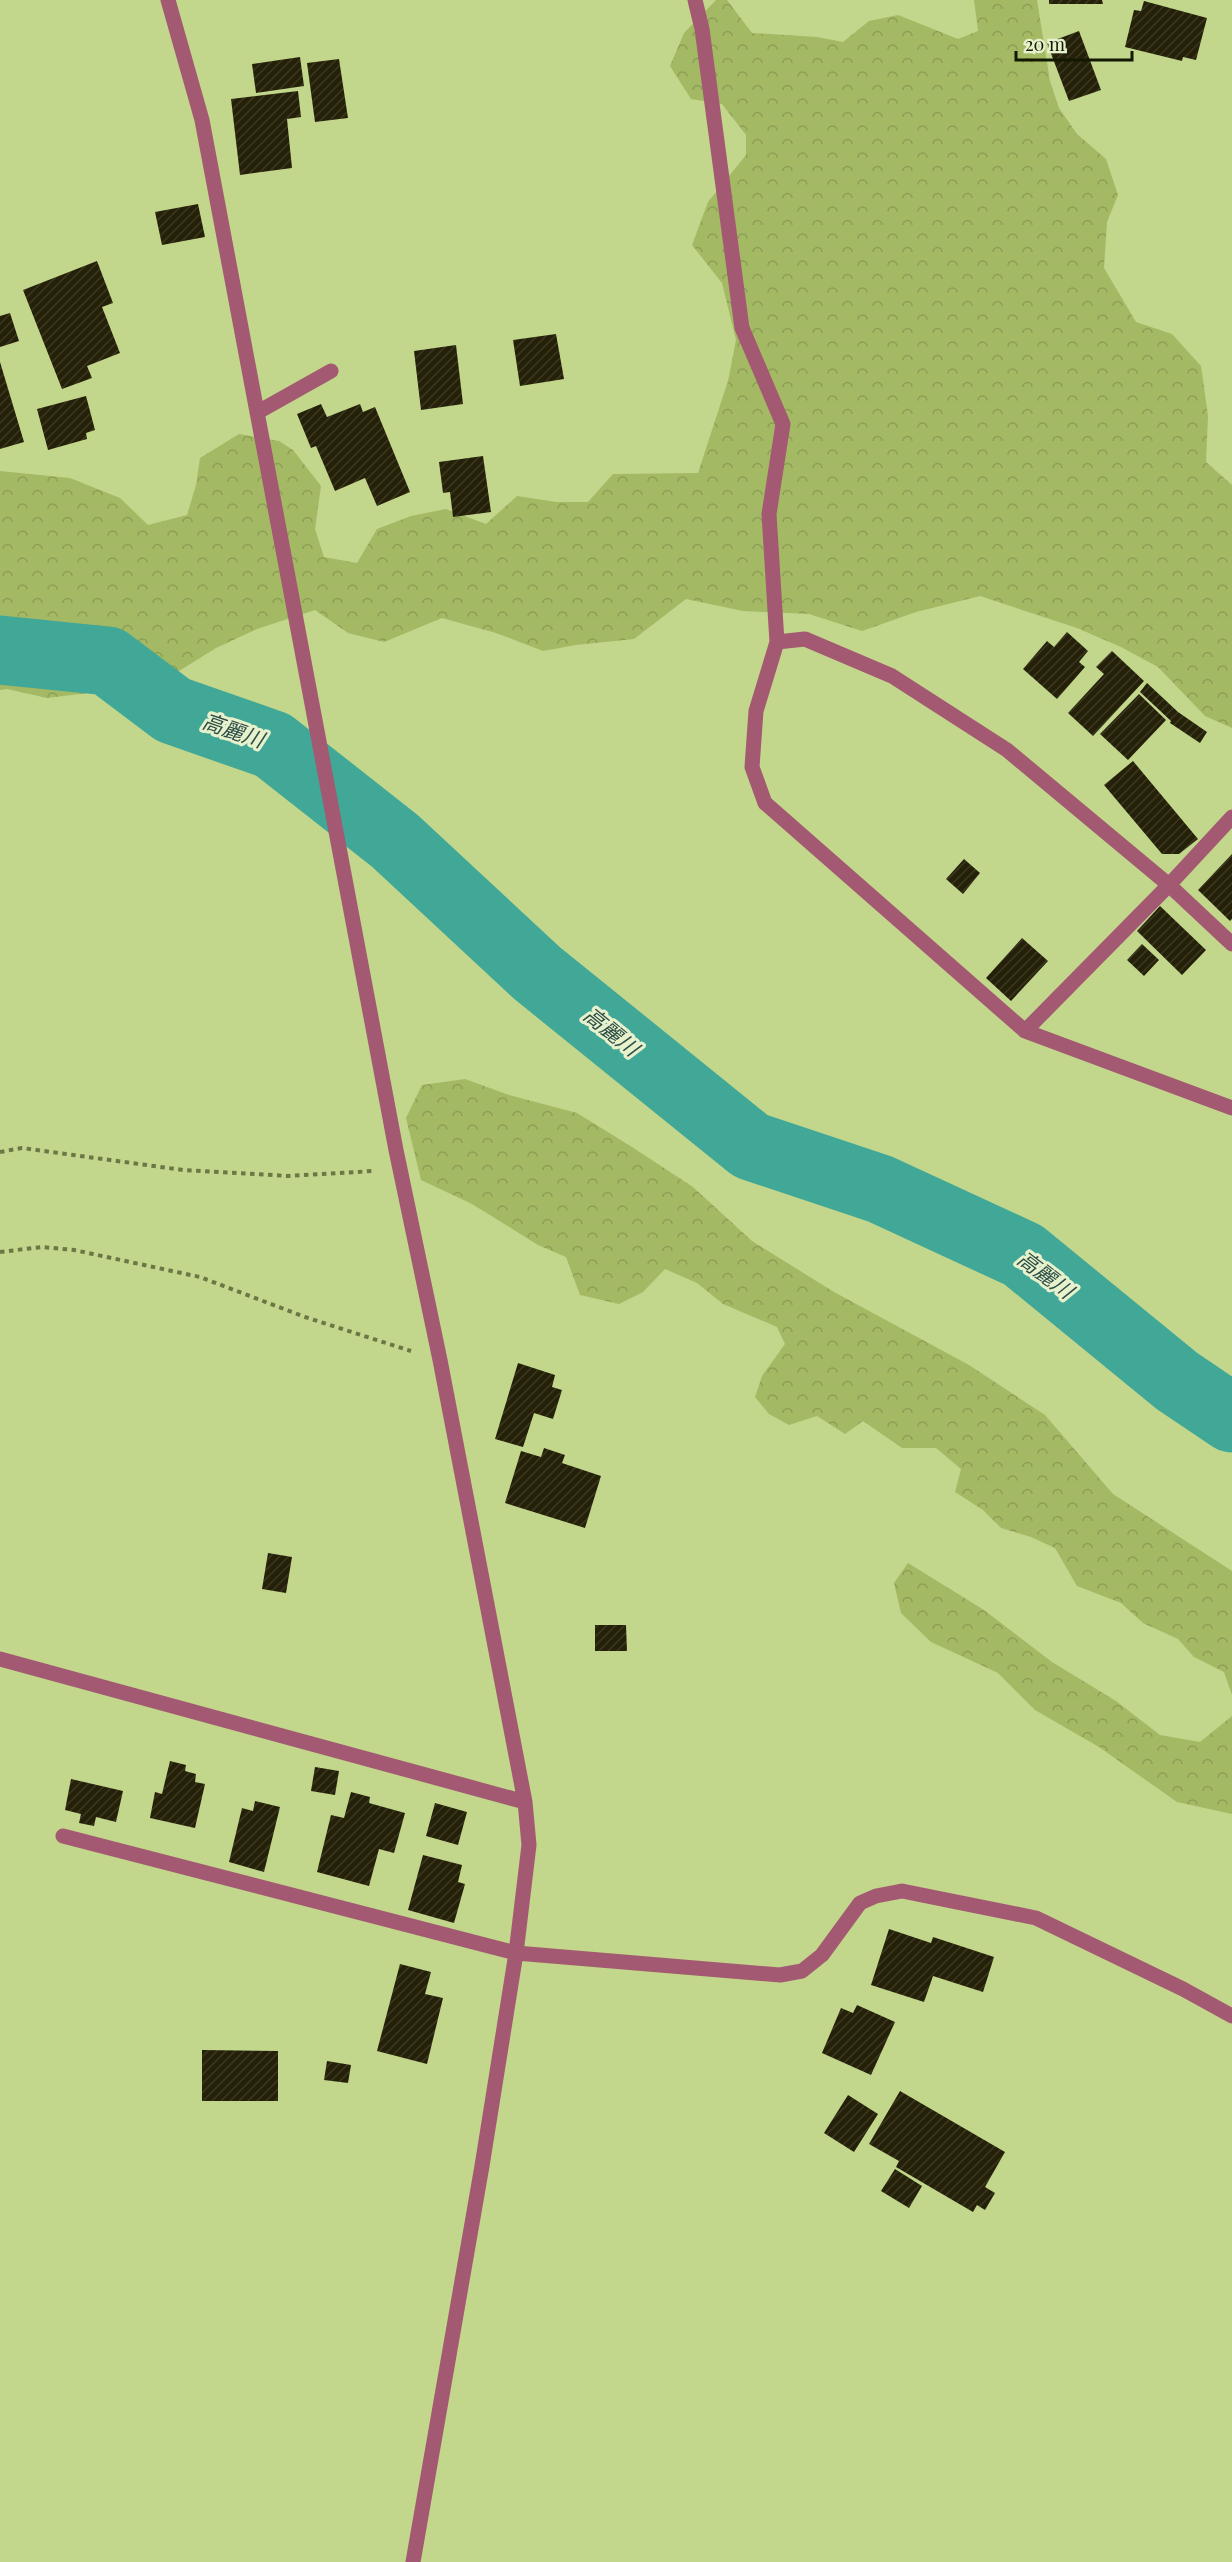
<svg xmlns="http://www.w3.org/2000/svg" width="1232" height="2562" viewBox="0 0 1232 2562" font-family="'Playfair Display','Noto Sans JP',serif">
  <defs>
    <pattern id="forest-crowns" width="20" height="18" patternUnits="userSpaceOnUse" patternTransform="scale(1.5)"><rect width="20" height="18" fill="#a4b964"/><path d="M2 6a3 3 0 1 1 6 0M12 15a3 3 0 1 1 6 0" fill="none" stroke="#8c9e55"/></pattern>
    <pattern id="building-hatch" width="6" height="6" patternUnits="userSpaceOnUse" patternTransform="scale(1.5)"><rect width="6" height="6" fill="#252109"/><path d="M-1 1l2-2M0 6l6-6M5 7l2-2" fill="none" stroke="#3b3822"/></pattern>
  </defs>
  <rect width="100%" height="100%" fill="#c2d68c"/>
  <path fill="url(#forest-crowns)" d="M 716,0 L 727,0 L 752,33 L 817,37 L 843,42 L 869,21 L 898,15 L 958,39 L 978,31 L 974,0 L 1037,0 L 1050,81 L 1059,108 L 1077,134 L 1106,159 L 1118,195 L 1107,222 L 1104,268 L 1136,322 L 1172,334 L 1201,366 L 1208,416 L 1206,462 L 1232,485 L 1232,728 L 1205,716 L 1158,667 L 1121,647 L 1077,628 L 980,596 L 916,612 L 862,631 L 809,614 L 743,611 L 686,599 L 634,639 L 576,645 L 543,651 L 496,633 L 442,618 L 384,642 L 348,633 L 315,610 L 257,629 L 216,648 L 163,681 L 123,694 L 88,693 L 47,698 L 7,689 L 0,690 L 0,471 L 70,478 L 120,498 L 148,525 L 187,515 L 196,485 L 200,458 L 239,434 L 279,441 L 293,450 L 321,486 L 315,529 L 324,557 L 357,563 L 377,529 L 411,516 L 446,509 L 486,524 L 517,496 L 556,502 L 588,502 L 613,474 L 698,473 L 728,381 L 736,340 L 722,283 L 692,245 L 708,202 L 746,155 L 746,135 L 722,104 L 691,99 L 670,66 L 684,33 Z
    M 465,1079 L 509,1095 L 577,1113 L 632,1147 L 693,1187 L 752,1241 L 834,1292 L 969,1365 L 1045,1415 L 1113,1494 L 1232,1571 L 1232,1695 L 1224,1672 L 1194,1657 L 1178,1639 L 1143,1623 L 1121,1603 L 1077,1586 L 1055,1548 L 1031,1537 L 1001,1528 L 983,1510 L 955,1492 L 961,1469 L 936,1448 L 902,1448 L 863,1421 L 845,1434 L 817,1416 L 789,1425 L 769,1414 L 755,1397 L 762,1376 L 785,1344 L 777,1327 L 723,1304 L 697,1283 L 665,1269 L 643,1292 L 619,1304 L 580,1295 L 566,1257 L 538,1245 L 472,1204 L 421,1180 L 406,1118 L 422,1085 Z
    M 908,1563 L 984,1610 L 1052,1662 L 1116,1701 L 1160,1735 L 1200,1742 L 1232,1716 L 1232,1814 L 1177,1802 L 1099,1747 L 1035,1710 L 998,1673 L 931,1642 L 901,1613 L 894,1583 Z"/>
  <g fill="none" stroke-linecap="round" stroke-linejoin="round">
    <path stroke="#41a897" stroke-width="69" d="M 0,650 L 108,661 L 173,710 L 273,745 L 395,841 L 537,973 L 751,1146 L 880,1189 L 1023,1255 L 1177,1381 L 1232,1418"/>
  </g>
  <path fill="url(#building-hatch)" d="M 1049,0 L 1102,0 L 1103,4 L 1049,4 Z
    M 1144,1 L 1207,18 L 1196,60 L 1183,57 L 1182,61 L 1125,47 L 1134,10 L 1141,11 Z
    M 1079,31 L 1101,90 L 1069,101 L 1047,43 Z
    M 300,57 L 304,86 L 256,93 L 252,64 Z
    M 339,59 L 348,118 L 315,122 L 307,63 Z
    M 298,91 L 301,117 L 287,119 L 292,168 L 240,175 L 231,99 Z
    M 198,204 L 205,237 L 162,245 L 155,212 Z
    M 97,261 L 113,303 L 102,307 L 120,353 L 87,366 L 92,378 L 62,389 L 23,290 Z
    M 10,313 L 19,341 L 0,347 L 0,316 Z
    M 556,334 L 564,379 L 520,386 L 513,340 Z
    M 456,345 L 463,404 L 421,410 L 414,351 Z
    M 0,362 L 24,442 L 0,449 Z
    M 86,396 L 95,430 L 86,433 L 87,439 L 48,450 L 37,409 Z
    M 321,404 L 327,417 L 360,404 L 363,412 L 375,407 L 410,492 L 377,506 L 365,478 L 335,491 L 316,446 L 311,448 L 297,414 Z
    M 483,456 L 491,512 L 453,517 L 450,492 L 443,493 L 439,462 Z
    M 1067,632 L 1088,651 L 1079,662 L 1085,667 L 1057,699 L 1023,669 L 1047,641 L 1054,647 Z
    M 1112,651 L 1144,681 L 1093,736 L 1068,713 L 1104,674 L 1096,667 Z
    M 1147,683 L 1178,712 L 1207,732 L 1200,743 L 1170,723 L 1171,721 L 1140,692 Z
    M 1139,694 L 1166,720 L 1128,760 L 1100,734 Z
    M 1133,761 L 1198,839 L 1179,854 L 1162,854 L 1104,785 Z
    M 1232,854 L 1232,919 L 1230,921 L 1198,890 Z
    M 964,859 L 980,873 L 963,894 L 946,879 Z
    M 1160,906 L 1206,950 L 1182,975 L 1137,931 Z
    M 1022,938 L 1048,961 L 1011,1001 L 986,978 Z
    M 1142,944 L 1159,960 L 1144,976 L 1127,960 Z
    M 518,1363 L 555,1375 L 552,1387 L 562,1390 L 553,1419 L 534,1413 L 523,1447 L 495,1439 Z
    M 544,1448 L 565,1455 L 562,1463 L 601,1476 L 585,1528 L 505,1503 L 521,1451 L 541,1457 Z
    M 268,1553 L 292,1557 L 286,1593 L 262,1589 Z
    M 595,1625 L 626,1625 L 627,1651 L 595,1651 Z
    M 170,1761 L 186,1765 L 185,1771 L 196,1774 L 195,1782 L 205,1784 L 195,1828 L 150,1818 L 155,1792 L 162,1794 Z
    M 315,1767 L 339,1771 L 335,1795 L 311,1791 Z
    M 71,1779 L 123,1791 L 116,1822 L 96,1817 L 94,1826 L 79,1823 L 81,1814 L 65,1810 Z
    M 351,1792 L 370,1797 L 369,1803 L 405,1813 L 394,1853 L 379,1849 L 369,1886 L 317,1872 L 331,1815 L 344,1818 Z
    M 255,1801 L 280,1807 L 264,1872 L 229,1862 L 242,1808 L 253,1811 Z
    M 435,1803 L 467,1812 L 458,1845 L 426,1836 Z
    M 423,1855 L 462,1865 L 458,1882 L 465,1884 L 454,1923 L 408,1910 Z
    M 889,1929 L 931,1943 L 933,1937 L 994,1957 L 983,1992 L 933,1976 L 924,2002 L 871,1985 Z
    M 400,1964 L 431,1972 L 425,1994 L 443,1998 L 427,2064 L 377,2051 Z
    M 857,2005 L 895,2022 L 871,2075 L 822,2053 L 841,2008 L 853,2013 Z
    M 202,2050 L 278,2051 L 278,2101 L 202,2101 Z
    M 327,2061 L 351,2065 L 348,2083 L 324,2080 Z
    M 900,2091 L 1005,2152 L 985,2187 L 995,2193 L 985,2210 L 977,2205 L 973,2212 L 896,2167 L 899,2161 L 869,2144 Z
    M 848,2095 L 878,2114 L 854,2152 L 824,2133 Z
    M 895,2169 L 922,2186 L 909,2208 L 881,2191 Z"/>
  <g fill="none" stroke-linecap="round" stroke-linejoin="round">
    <path stroke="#6b7846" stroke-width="4" stroke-dasharray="4.5 4.5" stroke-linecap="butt" d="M 0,1152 L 22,1148 L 183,1170 L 288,1176 L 373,1171
      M 0,1252 L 42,1247 L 74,1250 L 200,1277 L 305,1317 L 411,1351"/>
    <path stroke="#a35971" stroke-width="15" d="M 168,0 L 202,120 L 396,1150 L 440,1360 L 525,1802 L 529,1845 L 516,1953 L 482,2166 L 413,2562
      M 695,0 L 702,29 L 742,328 L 783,424 L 769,514 L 777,642
      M 258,412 L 331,371
      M 1232,944 L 1169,885 L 1007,750 L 892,676 L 805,639 L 777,642 L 756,711 L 752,767 L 765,803 L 1025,1031 L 1232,1108
      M 1025,1031 L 1169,885 L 1232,817
      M 0,1659 L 525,1802
      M 63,1836 L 516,1953 L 780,1975 L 802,1971 L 822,1955 L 860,1903 L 876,1896 L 902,1891 L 1036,1918 L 1183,1989 L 1232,2016"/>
  </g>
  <g text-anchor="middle" stroke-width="6" stroke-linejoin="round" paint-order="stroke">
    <g font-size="21" font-style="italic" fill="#2c4c46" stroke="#e7f2cd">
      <text transform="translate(233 731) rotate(19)" y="7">高麗川</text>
      <text transform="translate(611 1032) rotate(39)" y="7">高麗川</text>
      <text transform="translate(1045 1275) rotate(37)" y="7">高麗川</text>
    </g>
  </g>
  <path d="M1016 51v9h116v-9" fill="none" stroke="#131900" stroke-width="3"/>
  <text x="1025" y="51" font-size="18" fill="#131900" stroke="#e7f2cd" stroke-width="4.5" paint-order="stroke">20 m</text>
</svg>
